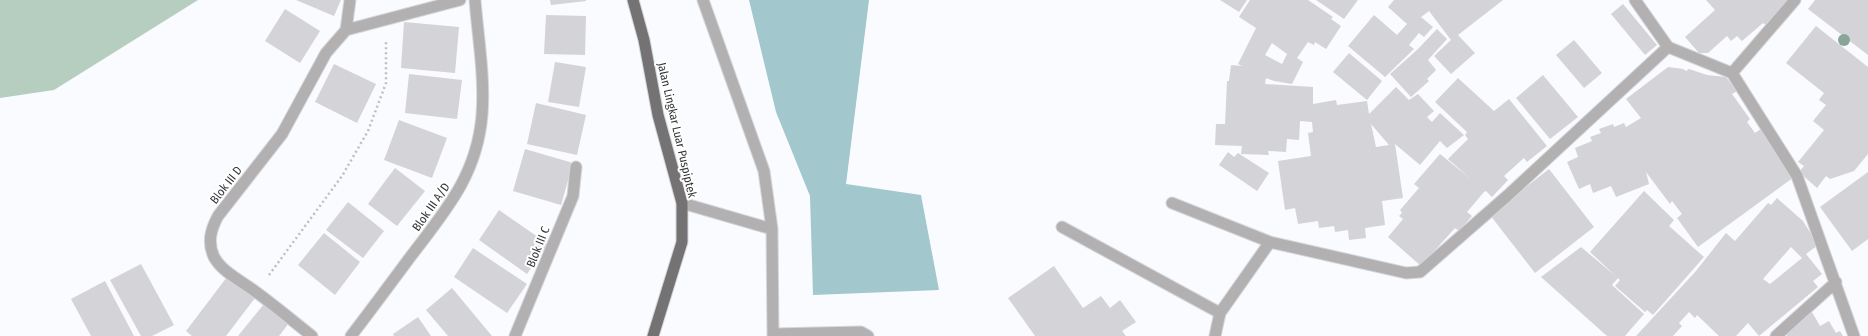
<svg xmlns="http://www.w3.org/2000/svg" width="1868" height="336" viewBox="0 0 1868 336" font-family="'Fira Sans Condensed',sans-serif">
  <rect width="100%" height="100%" fill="#f9fbfe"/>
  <path fill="#b6cec0" d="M 0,0 L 198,0 L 54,90 L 0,98 Z"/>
  <path fill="#a2c7cd" d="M 749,0 L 869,0 L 846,184 L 921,195 L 939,290 L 813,295 L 810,196 L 776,112 Z"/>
  <path fill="#d4d3d7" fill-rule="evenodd" d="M 296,0 L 341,0 L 334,16 Z
    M 550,0 L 586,0 L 586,1 L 551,5 Z
    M 1220,0 L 1247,0 L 1239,12 Z
    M 1250,0 L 1308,0 L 1333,17 L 1331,19 L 1341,26 L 1326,49 L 1315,42 L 1314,45 L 1308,42 L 1297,58 L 1303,62 L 1292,84 L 1274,81 L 1266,78 L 1265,84 L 1313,87 L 1313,104 L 1336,100 L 1337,105 L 1367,101 L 1369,114 L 1396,87 L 1409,100 L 1418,94 L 1434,111 L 1427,117 L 1432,122 L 1440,113 L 1464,135 L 1447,148 L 1440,141 L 1420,165 L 1395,144 L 1403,198 L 1382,201 L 1385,225 L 1365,228 L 1366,238 L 1349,240 L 1348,230 L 1335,232 L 1334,226 L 1319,228 L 1318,221 L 1298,224 L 1295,208 L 1285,210 L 1278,161 L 1311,156 L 1308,133 L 1313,132 L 1312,122 L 1300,121 L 1299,140 L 1287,139 L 1286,152 L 1268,151 L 1269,155 L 1241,154 L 1242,146 L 1215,145 L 1216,124 L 1225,124 L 1227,81 L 1229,81 L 1231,65 L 1242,66 L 1238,64 L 1256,28 L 1239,17 ZM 1272,43 L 1287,54 L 1282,64 L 1265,55 ZM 1371,124 L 1389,145 L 1376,147 Z
    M 1316,0 L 1358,0 L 1344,19 Z
    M 1394,0 L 1503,0 L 1458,35 L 1475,53 L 1451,74 L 1434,56 L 1451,40 L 1429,11 L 1421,17 L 1433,27 L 1424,37 L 1419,33 L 1409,45 L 1414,49 L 1385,77 L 1348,46 L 1374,15 L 1397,35 L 1407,24 L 1388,7 Z
    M 1706,0 L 1790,0 L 1767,26 L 1763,23 L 1742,41 L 1737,36 L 1731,41 L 1727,36 L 1708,53 L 1699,53 L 1685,37 L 1715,10 Z
    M 1815,0 L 1868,0 L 1868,55 L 1808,9 Z
    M 1623,4 L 1657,45 L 1645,55 L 1611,14 Z
    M 285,9 L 320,31 L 300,63 L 265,41 Z
    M 546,15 L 586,16 L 585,55 L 544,54 Z
    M 404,22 L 459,27 L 455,73 L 401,68 Z
    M 1816,26 L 1868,67 L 1868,154 L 1854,171 L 1830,179 L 1826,176 L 1817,188 L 1799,172 L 1804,166 L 1798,162 L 1824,130 L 1813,121 L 1826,105 L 1819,100 L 1824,93 L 1786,63 Z
    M 1437,29 L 1447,39 L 1428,60 L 1436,70 L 1427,79 L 1429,81 L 1411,97 L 1390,74 L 1418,49 Z
    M 1574,40 L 1602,73 L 1584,88 L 1556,55 Z
    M 1349,53 L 1382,81 L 1367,100 L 1333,72 Z
    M 555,62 L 586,67 L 579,107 L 548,102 Z
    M 334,64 L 376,84 L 357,123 L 315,102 Z
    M 1668,67 L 1683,69 L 1686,71 L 1689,69 L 1707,75 L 1726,77 L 1737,91 L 1732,94 L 1750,119 L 1747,122 L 1755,133 L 1761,129 L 1794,177 L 1698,247 L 1677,218 L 1682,214 L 1672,201 L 1670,204 L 1646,172 L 1649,184 L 1616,197 L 1611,186 L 1593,193 L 1590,184 L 1579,189 L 1567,162 L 1578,157 L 1575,148 L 1592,141 L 1590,137 L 1601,133 L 1599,129 L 1613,124 L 1614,127 L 1624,123 L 1626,127 L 1641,118 L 1626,99 Z
    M 409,74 L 462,80 L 457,119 L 405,113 Z
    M 1543,75 L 1578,117 L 1550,139 L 1516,98 Z
    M 1458,78 L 1494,111 L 1509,99 L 1547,146 L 1527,162 L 1524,158 L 1504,176 L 1508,180 L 1492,197 L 1486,191 L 1484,192 L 1467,212 L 1472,216 L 1459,231 L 1455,228 L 1421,266 L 1388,237 L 1403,219 L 1399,216 L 1402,213 L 1400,210 L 1419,188 L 1414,184 L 1440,154 L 1472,180 L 1448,159 L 1468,139 L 1465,135 L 1467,132 L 1435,102 Z
    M 536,103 L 586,115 L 577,155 L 527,144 Z
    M 399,120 L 447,138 L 432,178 L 384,160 Z
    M 525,149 L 573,163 L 561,205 L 513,191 Z
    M 1228,152 L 1234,157 L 1238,153 L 1269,173 L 1257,191 L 1219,165 Z
    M 395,168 L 425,191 L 397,226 L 368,204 Z
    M 1549,169 L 1594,227 L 1535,273 L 1490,215 Z
    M 1868,172 L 1868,239 L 1852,251 L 1820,207 Z
    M 1644,191 L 1674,220 L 1669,226 L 1704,257 L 1653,315 L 1647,310 L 1645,312 L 1615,286 L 1620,280 L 1590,252 Z
    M 1777,198 L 1803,221 L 1818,245 L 1806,254 L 1822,274 L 1813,281 L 1818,287 L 1759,336 L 1748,323 L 1736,336 L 1719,336 L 1697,315 L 1695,318 L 1689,312 L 1679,323 L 1682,326 L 1673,336 L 1636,336 L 1696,271 L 1726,233 L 1735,241 L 1768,203 L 1771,205 ZM 1791,247 L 1802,258 L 1770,284 L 1763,279 Z
    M 348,202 L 384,231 L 363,258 L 326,230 Z
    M 499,210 L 548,244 L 527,274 L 479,240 Z
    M 324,233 L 360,262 L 335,295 L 298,265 Z
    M 1581,247 L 1618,278 L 1612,285 L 1644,314 L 1625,336 L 1607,336 L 1541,277 Z
    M 473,248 L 527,284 L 507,313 L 454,277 Z
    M 141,264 L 174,325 L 152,336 L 141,336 L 110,280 Z
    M 1054,266 L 1083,308 L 1101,296 L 1110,308 L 1120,300 L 1136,322 L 1122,331 L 1126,336 L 1035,336 L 1008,298 Z
    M 227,277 L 255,298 L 226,336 L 192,336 L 186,331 Z
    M 105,281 L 134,336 L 91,336 L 71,299 Z
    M 452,288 L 492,336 L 448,336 L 426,310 Z
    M 264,304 L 289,323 L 279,336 L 238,336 Z
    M 1812,312 L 1820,326 L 1829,321 L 1836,333 L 1840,331 L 1843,336 L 1787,336 L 1785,333 Z
    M 418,317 L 431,336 L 394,336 L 393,334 Z"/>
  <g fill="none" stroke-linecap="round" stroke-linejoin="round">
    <g stroke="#d5d7da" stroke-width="13">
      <path id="service" d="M 703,0 L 764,171 L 772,229 L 773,336
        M 682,203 L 772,229
        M 773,334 L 861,332 L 868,336"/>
    </g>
    <g stroke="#d5d7da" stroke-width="13">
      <path id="minor" d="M 350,0 L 346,30 L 460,0
        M 1635,0 L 1668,47 L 1732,73 L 1797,176 L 1854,336
        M 1732,73 L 1795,0
        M 1172,203 L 1270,242 L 1406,273 L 1420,272 L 1507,196 L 1668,47
        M 1062,227 L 1220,313
        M 312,336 C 293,321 275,306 256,292 C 242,281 223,273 214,257 C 207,242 211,229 218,216 L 282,134 L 326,53 L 346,30
        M 351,336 C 371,310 391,283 411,256 C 446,210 477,175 482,115 C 485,77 478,38 475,0
        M 515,336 L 573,196 L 576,167
        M 1215,336 L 1220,313 L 1270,242
        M 1776,336 L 1836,282"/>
    </g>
    <g stroke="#d5d7da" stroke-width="13">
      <path id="primary" d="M 633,0 L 644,40 L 658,115 L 682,203 L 682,242 L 653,336"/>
    </g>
    <path stroke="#bdbfc2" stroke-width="2.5" stroke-dasharray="2 3" stroke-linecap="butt" d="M 269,275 L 342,176 L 368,131 L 386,83 L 386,42"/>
    <use href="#service" stroke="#b2b0b1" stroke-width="11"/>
    <use href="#minor" stroke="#b2b0b1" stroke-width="11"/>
    <use href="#primary" stroke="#757274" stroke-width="11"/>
  </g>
  <circle fill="#88a598" cx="1844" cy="40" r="6"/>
  <g text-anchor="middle" stroke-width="4" stroke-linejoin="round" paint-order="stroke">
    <g font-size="12" fill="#333436" stroke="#fff">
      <text transform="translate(677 130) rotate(77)" y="4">Jalan Lingkar Luar Puspiptek</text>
      <text transform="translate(226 185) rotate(-52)" y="4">Blok III D</text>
      <text transform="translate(431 207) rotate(-55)" y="4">Blok III A/D</text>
      <text transform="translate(538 247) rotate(-68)" y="4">Blok III C</text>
    </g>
  </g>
</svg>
